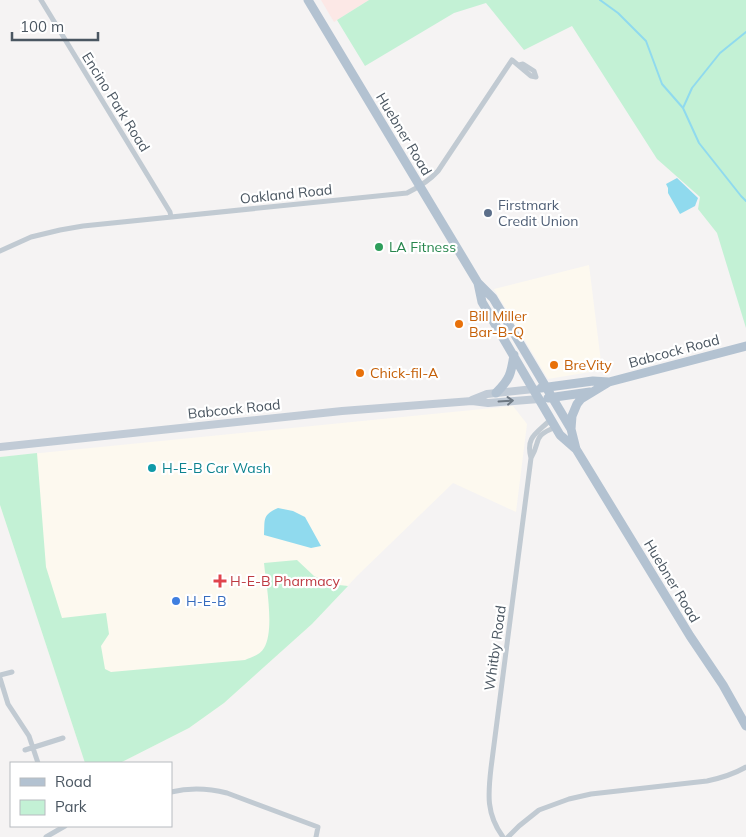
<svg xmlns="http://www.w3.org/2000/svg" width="746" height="837" viewBox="0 0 746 837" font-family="Mulish,sans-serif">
  <rect width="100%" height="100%" fill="#f5f3f3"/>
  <path fill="#fdf9ef" d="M 589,265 L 602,370 L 548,379 L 494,289 Z
    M 513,406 L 527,424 L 516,512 L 453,483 L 357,576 L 312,624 L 224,703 L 189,728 L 120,763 L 85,763 L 0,505 L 0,457 Z"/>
  <path fill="#fce8e6" d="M 321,0 L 369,0 L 334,22 Z"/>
  <path fill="#c3f1d5" d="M 369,0 L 746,0 L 746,328 L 717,233 L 698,209 L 700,197 L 657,159 L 572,26 L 524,50 L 486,3 L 454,13 L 365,66 L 337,20 Z
    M 37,453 L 46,567 L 62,618 L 106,613 L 109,634 L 101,646 L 105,669 L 111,672 L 245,660 C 252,657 260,655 264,648 C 275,630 266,584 264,563 L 297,560 L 314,576 L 330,584 L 348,586 L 312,624 L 224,703 L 189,728 L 120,763 L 85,763 L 0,505 L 0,457 Z"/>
  <path fill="#90daee" d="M 677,178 L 698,198 L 695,206 L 680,214 L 668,193 L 668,188 L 666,184 Z
    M 278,508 L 293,511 L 305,517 L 321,546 L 311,548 L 264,535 C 265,519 262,515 278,508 Z"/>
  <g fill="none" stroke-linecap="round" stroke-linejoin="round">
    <path stroke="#90daee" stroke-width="2" d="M 600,0 L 618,13 L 646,41 L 662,84 L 683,108 L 699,143 L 741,196 L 746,201
      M 683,108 L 692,88 L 720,53 L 746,32"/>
    <path stroke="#c1cad2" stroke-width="5" d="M 41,0 C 84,71 127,141 170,212 L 171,217
      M 519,65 L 523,64 L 534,71 L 536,77
      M 0,251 L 31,237 L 60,230 L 83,226 L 407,193 C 419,187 429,181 438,171 L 512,60 L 531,76 L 536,77
      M 531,458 C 525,436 538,433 551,419
      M 0,675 L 12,672
      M 0,678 L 8,704 L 29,736 L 38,763
      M 25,750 L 63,738
      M 171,792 C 191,787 208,788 227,793 L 318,827 L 316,837
      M 46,837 L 65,826
      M 503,837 C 486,814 488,794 491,768 L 531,458 C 542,439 531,437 556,427
      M 508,837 L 519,826 L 539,810 L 569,799 L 591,794 L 707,781 C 721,778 734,774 746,767"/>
    <path stroke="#c1cbd6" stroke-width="8" d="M 472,400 L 487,394 L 534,389
      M 0,447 L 342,411 L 472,401 L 488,403 L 539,399"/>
    <path stroke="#b3c2d1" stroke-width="9" d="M 308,0 L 478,283 L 493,298 L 571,429 L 576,449
      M 478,283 L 482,302 L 560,435 L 576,449 L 690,636 L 723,685 L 746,726
      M 541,388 L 593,381 L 609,382
      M 496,393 C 510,379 511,374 514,355
      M 548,398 L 590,392
      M 571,429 L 572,416 L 577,404 L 581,399 L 609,382 L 746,346"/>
  </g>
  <defs><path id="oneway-shaft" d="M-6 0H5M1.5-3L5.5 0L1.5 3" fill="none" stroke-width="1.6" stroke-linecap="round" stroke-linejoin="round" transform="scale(1.25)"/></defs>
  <use stroke="#6e7984" href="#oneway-shaft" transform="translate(506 401) rotate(-4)"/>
  <circle fill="#5c6f8a" stroke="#fff" stroke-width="2" cx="488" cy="213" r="5"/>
  <circle fill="#2e9e5b" stroke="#fff" stroke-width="2" cx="379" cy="247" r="5"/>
  <g fill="#e8710a" stroke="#fff" stroke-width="2">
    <circle cx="459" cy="324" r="5"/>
    <circle cx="554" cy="365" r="5"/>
    <circle cx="360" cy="373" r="5"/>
  </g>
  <circle fill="#0f9aa8" stroke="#fff" stroke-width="2" cx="152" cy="468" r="5"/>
  <path fill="#e0444e" stroke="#fff" stroke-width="2" d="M217.5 573.5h5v5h5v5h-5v5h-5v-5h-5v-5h5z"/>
  <circle fill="#3f7fe0" stroke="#fff" stroke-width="2" cx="176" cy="601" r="5"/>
  <g text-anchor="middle" stroke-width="4.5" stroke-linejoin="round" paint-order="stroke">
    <g font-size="14" fill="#4a5661" stroke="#fff">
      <text transform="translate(116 102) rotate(58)" y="5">Encino Park Road</text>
      <text transform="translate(404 134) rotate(59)" y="5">Huebner Road</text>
      <text transform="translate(286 194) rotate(-6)" y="5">Oakland Road</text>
      <text transform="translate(674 351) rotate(-15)" y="5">Babcock Road</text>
      <text transform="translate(234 409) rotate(-6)" y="5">Babcock Road</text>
      <text transform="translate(672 581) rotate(59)" y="5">Huebner Road</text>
      <text transform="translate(495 648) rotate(-82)" y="5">Whitby Road</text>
    </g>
    <g font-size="14" fill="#4e5e75" stroke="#fff" text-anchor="start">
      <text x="498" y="210">Firstmark<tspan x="498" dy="16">Credit Union</tspan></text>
    </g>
    <g font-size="14" fill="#27864d" stroke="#fff" text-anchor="start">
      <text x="389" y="252">LA Fitness</text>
    </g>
    <g font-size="14" fill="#c56008" stroke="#fff" text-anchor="start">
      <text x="469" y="321">Bill Miller<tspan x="469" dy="16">Bar-B-Q</tspan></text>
      <text x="564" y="370">BreVity</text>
      <text x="370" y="378">Chick-fil-A</text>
    </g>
    <g font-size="14" fill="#0d838f" stroke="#fff" text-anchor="start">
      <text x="162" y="473">H-E-B Car Wash</text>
    </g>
    <g font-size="14" fill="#be3a42" stroke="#fff" text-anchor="start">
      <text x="230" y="586">H-E-B Pharmacy</text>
    </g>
    <g font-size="14" fill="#366cbe" stroke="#fff" text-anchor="start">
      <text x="186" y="606">H-E-B</text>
    </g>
  </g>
  <rect x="10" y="762" width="162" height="65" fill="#ffffff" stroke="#b7bbc0"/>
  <rect x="20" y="778" width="25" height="8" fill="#b3c2d1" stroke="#b7bbc0"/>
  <text x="55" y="787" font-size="15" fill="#4a5661">Road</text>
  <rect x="20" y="800" width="25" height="15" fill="#c3f1d5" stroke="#b7bbc0"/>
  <text x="55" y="812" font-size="15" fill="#4a5661">Park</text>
  <path d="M12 32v8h86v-8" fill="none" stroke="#4a5661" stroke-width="2.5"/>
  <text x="20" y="32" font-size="15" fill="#4a5661" stroke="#ffffff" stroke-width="4" paint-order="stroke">100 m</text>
</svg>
